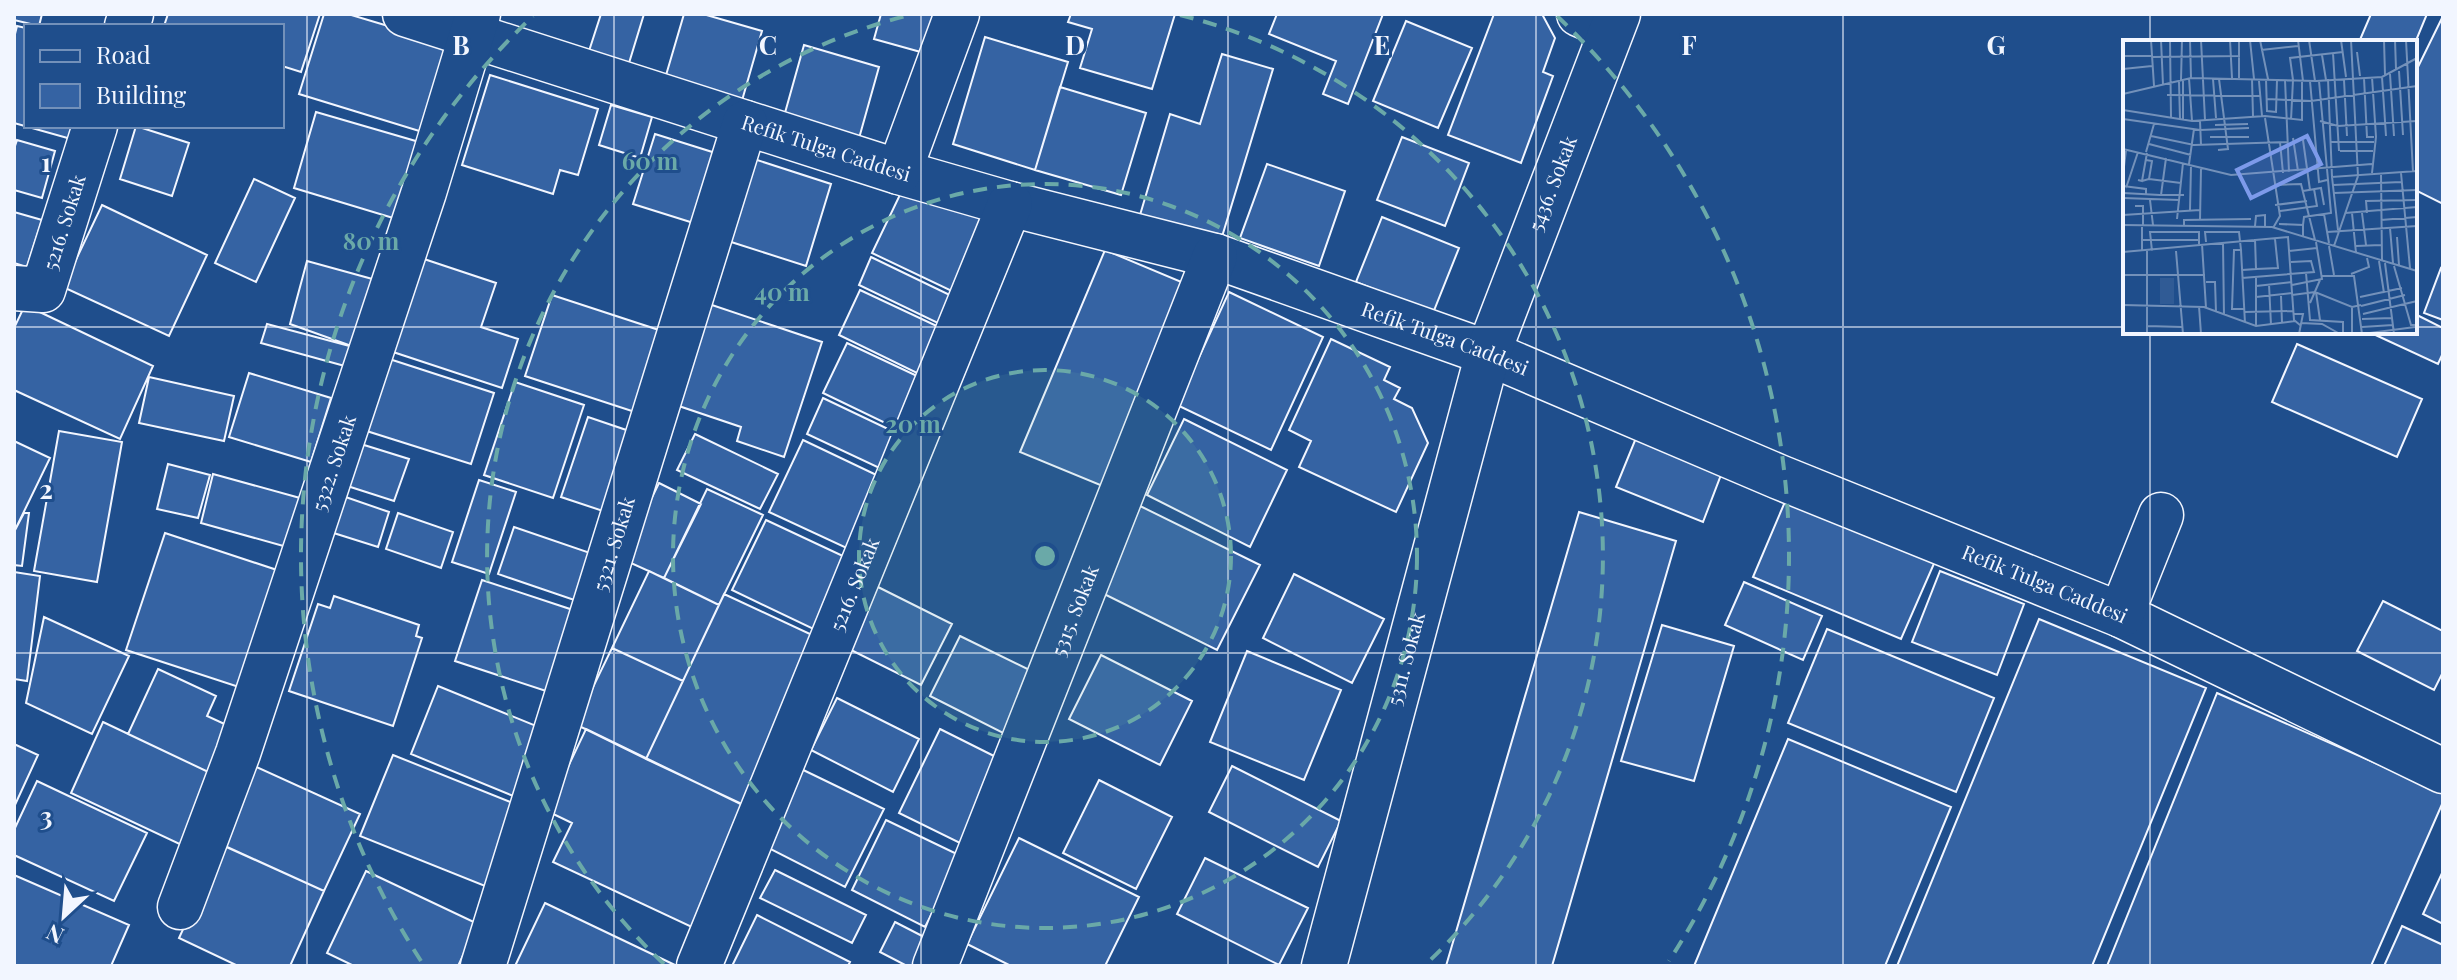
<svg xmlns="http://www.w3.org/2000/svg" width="2457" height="980" viewBox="0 0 2457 980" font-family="'Playfair Display',serif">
  <rect width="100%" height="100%" fill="#1f4e8c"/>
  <path fill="#3563a3" stroke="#f2f6ff" stroke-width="2" d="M 14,14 L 42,14 L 39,26 L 14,20 Z
    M 168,14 L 320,14 L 301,72 L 282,66 L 282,26 L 164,26 Z
    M 324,14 L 348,14 L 455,46 L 429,134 L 299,94 Z
    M 601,14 L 644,14 L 629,63 L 589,51 Z
    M 684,14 L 703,14 L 762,31 L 741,104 L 664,82 Z
    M 881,14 L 948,14 L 935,56 L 874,39 Z
    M 1071,14 L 1175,14 L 1152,89 L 1080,68 L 1092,29 L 1068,22 Z
    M 1277,14 L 1383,14 L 1348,104 L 1323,94 L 1336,61 L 1269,34 Z
    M 1494,14 L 1542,14 L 1555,38 L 1543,72 L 1553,76 L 1521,163 L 1448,135 Z
    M 2371,14 L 2427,14 L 2415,43 L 2359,42 Z
    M 2443,16 L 2443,204 L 2415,190 L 2415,73 Z
    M 1406,21 L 1472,48 L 1438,128 L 1373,101 Z
    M 17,26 L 26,28 L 26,126 L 74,126 L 71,139 L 14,123 L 14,38 Z
    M 985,37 L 1068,62 L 1035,170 L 953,144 Z
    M 804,45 L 879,67 L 856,149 L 781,127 Z
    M 1222,54 L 1273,69 L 1221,240 L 1140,215 L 1170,114 L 1200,124 Z
    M 490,75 L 598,109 L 578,175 L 560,170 L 553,194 L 462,165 Z
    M 1060,87 L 1146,113 L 1121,195 L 1035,170 Z
    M 611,105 L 652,117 L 640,158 L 599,145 Z
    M 316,112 L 426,144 L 403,221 L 294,188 Z
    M 136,126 L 189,143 L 172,196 L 120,179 Z
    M 655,134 L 725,156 L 703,226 L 633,204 Z
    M 1402,137 L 1469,163 L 1445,226 L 1377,200 Z
    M 17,140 L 55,151 L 42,198 L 14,190 L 14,149 Z
    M 751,158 L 831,184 L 806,266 L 725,240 Z
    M 1267,164 L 1345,191 L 1319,266 L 1240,238 Z
    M 908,178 L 993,218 L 958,294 L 872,253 Z
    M 254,179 L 295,198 L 256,282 L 215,263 Z
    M 102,205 L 207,255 L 169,336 L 63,287 Z
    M 14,212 L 42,220 L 27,267 L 14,263 Z
    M 1382,217 L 1459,248 L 1433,313 L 1356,282 Z
    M 1105,250 L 1191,286 L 1105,487 L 1020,452 Z
    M 412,255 L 496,283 L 481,327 L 518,339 L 502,388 L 381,348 Z
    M 871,257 L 956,298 L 944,326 L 859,285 Z
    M 307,261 L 376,280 L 357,348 L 290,324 Z
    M 2441,268 L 2443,269 L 2443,320 L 2424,313 Z
    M 860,290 L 941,328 L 919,374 L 839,335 Z
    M 1229,292 L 1323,337 L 1271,450 L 1177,405 Z
    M 552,295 L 668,333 L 641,414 L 525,376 Z
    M 700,301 L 822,342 L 784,457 L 737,441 L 741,427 L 667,402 Z
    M 25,305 L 153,366 L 120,439 L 14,390 L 14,328 Z
    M 2415,314 L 2443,328 L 2443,353 L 2438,364 L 2369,332 L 2415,332 Z
    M 267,324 L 357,348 L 352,368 L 261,343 Z
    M 1331,339 L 1390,367 L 1384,380 L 1400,388 L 1394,399 L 1412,408 L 1428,443 L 1396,512 L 1299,467 L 1311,441 L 1289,430 Z
    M 847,343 L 932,383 L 908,434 L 823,393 Z
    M 2297,344 L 2422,399 L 2397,457 L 2272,402 Z
    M 377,355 L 494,393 L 471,464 L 354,427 Z
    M 249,373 L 331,398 L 311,462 L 229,437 Z
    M 149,377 L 234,396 L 224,441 L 139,423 Z
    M 515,382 L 584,405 L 553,498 L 484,475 Z
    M 823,398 L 907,438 L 890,473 L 807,434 Z
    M 588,417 L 641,435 L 615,515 L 561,497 Z
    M 1184,419 L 1287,470 L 1250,547 L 1147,495 Z
    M 59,431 L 122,442 L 97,582 L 34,571 Z
    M 1638,433 L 1724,467 L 1703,522 L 1616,487 Z
    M 695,434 L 778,474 L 760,509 L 677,470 Z
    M 348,440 L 409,459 L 394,501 L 335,482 Z
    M 803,440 L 887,480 L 853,551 L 769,512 Z
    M 14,441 L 50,458 L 14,532 Z
    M 168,464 L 210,475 L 198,518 L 157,509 Z
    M 213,474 L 300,498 L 287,547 L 201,523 Z
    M 479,480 L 516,492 L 489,574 L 452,562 Z
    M 659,483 L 701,504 L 664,578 L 622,559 Z
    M 707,489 L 763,515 L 719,605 L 664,578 Z
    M 334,493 L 389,512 L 378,547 L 321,529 Z
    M 1787,497 L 1936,559 L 1901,639 L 1753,577 Z
    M 1136,504 L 1260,565 L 1217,650 L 1094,589 Z
    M 1579,512 L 1676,541 L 1552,966 L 1446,966 Z
    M 24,513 L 29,513 L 22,566 L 14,565 L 14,532 Z
    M 398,513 L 453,532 L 441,568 L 386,549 Z
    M 766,520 L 860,564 L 826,635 L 732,590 Z
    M 514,527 L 599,556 L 583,603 L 498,574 Z
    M 165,533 L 286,573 L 248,690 L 126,650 Z
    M 649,571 L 719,605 L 683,681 L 612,648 Z
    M 1940,571 L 2024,604 L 1997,675 L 1912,642 Z
    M 14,572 L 40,576 L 27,681 L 14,679 Z
    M 1294,574 L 1384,619 L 1352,683 L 1263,638 Z
    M 482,580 L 573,610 L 546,691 L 455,661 Z
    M 1744,582 L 1822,616 L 1803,660 L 1725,625 Z
    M 876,586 L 952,624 L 921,685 L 845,647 Z
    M 724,594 L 825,641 L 746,806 L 646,759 Z
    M 334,596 L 419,625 L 416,636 L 422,638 L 393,726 L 289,691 L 318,604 L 330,608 Z
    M 2383,601 L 2443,631 L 2443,672 L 2434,690 L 2357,651 Z
    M 44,617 L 129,656 L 92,734 L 26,703 Z
    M 2039,619 L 2206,688 L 2092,966 L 1897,966 Z
    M 1662,625 L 1734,646 L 1694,781 L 1621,761 Z
    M 1827,629 L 1994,698 L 1956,792 L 1788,723 Z
    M 960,636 L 1044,677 L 1013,738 L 930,696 Z
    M 612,648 L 683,681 L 646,759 L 575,724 Z
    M 1247,651 L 1341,690 L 1304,780 L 1210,742 Z
    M 1101,655 L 1192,701 L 1160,765 L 1069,719 Z
    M 158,669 L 216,696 L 207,716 L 242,732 L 221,778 L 128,734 Z
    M 438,686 L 551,732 L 523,800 L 411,754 Z
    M 2217,693 L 2443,793 L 2443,802 L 2371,966 L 2107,966 Z
    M 837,698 L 919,739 L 893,792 L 811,750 Z
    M 103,722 L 221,778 L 188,848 L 71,793 Z
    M 586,729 L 753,810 L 696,929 L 553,862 L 572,823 L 547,811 Z
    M 940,729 L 1008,763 L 966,846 L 899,813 Z
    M 1788,739 L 1951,807 L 1885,966 L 1694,966 Z
    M 14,744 L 38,755 L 14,807 Z
    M 393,755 L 523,807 L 490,888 L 360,836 Z
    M 250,764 L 360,814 L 324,891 L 214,841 Z
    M 795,766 L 884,809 L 845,887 L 757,842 Z
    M 1232,766 L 1341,821 L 1318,867 L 1209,812 Z
    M 1099,780 L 1172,817 L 1136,889 L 1063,853 Z
    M 37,781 L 147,833 L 114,901 L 14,855 L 14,830 Z
    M 886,820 L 961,856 L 925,927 L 852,890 Z
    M 1019,838 L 1139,897 L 1105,966 L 1011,966 L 967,944 Z
    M 222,845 L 324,891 L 290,966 L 238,966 L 179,938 Z
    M 1205,858 L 1308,908 L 1279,965 L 1177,914 Z
    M 775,870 L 866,915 L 852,943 L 760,898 Z
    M 366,871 L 478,924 L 458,966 L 354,966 L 327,953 Z
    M 2443,871 L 2443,924 L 2423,914 Z
    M 14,875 L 129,925 L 111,966 L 14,966 Z
    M 545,903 L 677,966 L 515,966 Z
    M 757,915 L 850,962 L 848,966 L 732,966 Z
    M 895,922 L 930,940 L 916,966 L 907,966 L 880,952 Z
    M 2402,926 L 2443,945 L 2443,966 L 2384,966 Z"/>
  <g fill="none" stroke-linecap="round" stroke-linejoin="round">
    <g stroke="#f2f6ff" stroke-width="47">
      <g id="minor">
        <path id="s1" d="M 405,14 L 899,172 L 1010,204 L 1215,256 L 1488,353 L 1779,477 L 2121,615 L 2443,771"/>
        <path d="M 1579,14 L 1612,28"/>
        <path d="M 127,26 L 131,14"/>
        <path d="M 899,172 L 957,14"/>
        <path id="s2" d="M 14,288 L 43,290 L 95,126"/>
        <path d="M 2121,615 L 2161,515"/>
        <path id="s3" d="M 180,907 L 238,753 L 424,192 L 478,14"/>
        <path id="s4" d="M 483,966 L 745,123"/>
        <path id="s5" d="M 699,966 L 1010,204"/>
        <path id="s6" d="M 935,966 L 1215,256"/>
        <path id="s7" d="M 1324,966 L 1488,353 L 1618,14"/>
      </g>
    </g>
    <use href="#minor" stroke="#1f4e8c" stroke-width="44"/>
  </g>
  <path fill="none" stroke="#f2f6ff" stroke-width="2" stroke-opacity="0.55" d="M 307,14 L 307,966M 614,14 L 614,966M 921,14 L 921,966M 1228,14 L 1228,966M 1536,14 L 1536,966M 1843,14 L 1843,966M 2150,14 L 2150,42M 14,327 L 2125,327M 2415,327 L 2443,327M 2150,332 L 2150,966M 14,653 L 2443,653"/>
  <circle cx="1045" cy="556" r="186" fill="#6aa9a8" fill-opacity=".12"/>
  <g fill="none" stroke="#6aa9a8" stroke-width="4" stroke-dasharray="14 10">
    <circle cx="1045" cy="556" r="186"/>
    <circle cx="1045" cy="556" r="372"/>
    <path d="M664 964A558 558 0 0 1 910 15M1180 15A558 558 0 0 1 1426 964"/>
    <path d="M421 961A744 744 0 0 1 533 16M1557 16A744 744 0 0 1 1669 961"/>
  </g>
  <g text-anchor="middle" stroke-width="6" stroke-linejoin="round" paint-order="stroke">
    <g font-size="20" fill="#f2f6ff" stroke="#1f4e8c">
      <text dy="7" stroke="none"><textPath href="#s1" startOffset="442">Refik Tulga Caddesi</textPath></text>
      <text dy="7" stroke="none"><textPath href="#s7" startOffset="816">5436. Sokak</textPath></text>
      <text dy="7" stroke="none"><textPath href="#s2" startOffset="100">5216. Sokak</textPath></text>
      <text dy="7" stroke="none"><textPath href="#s1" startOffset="1090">Refik Tulga Caddesi</textPath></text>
      <text dy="7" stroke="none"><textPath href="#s3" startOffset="470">5322. Sokak</textPath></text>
      <text dy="7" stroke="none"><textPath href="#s4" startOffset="442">5321. Sokak</textPath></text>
      <text dy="7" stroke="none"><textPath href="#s1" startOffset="1738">Refik Tulga Caddesi</textPath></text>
      <text dy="7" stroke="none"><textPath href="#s5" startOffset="412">5216. Sokak</textPath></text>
      <text dy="7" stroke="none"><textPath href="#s6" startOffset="382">5315. Sokak</textPath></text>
      <text dy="7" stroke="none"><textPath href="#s7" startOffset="318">5311. Sokak</textPath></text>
    </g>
  </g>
  <g transform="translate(2123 40)">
    <rect width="294" height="294" fill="#1f4e8c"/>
    <path d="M 37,238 L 51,238 L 51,264 L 37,264 Z" fill="#305b95"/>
    <path fill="none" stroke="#7391ba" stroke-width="2" d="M 28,0 L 31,46M 38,0 L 40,45M 47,0 L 48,78M 67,0 L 68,38M 78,0 L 82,80M 107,0 L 109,38M 116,0 L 116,38M 127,0 L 131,39M 137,0 L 145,39M 175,0 L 180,41M 186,0 L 192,41M 218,0 L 223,37M 261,0 L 262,35M 272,0 L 273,29M 283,0 L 290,132M 138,10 L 175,6M 234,12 L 237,36M 210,13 L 216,111M 199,15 L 203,40M 0,16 L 28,16M 29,17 L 117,16M 0,29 L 29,26M 276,31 L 280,95M 267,34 L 271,96M 259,37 L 263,96M 66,38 L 69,81M 241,38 L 244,97 L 251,97M 90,39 L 93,78M 129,39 L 130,76M 143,39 L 144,71 L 153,72 L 154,40M 205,39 L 209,137 L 294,131M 58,40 L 59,0M 60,40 L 60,79M 162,40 L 166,132M 170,40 L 167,18 L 220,12M 221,40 L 224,96M 136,41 L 139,76M 187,41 L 196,142 L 204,140M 56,42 L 57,79M 0,54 L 68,38 L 193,41 L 259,37 L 294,18M 44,55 L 137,56M 144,59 L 188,61 L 294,46M 0,70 L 69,81 L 142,76 L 179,80 L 179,42M 142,78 L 157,176 L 150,188M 0,79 L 77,90 L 126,88M 168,80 L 170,40M 77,81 L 78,105M 197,81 L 215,86 L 294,81M 92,85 L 125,84M 28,96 L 71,105 L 164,102M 87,97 L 126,97M 170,98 L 175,131M 180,100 L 187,150M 157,102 L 160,133M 208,102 L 251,102M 26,104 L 68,115M 0,109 L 108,135 L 249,124M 95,110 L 105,109 L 96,39M 217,111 L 250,111M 23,112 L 31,84M 43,118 L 38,155 L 61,155M 66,124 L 71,89M 249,133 L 253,97 L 249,37M 258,133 L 259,220M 278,133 L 287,228M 0,135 L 3,110M 209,137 L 215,190M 26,139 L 58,143M 15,140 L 19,141 L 24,113M 19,141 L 26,139 L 29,121 L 23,120M 151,145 L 178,144 L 192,200M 210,145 L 278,142M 0,146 L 23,149 L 23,155M 3,148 L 15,112M 180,151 L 198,148 L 201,165M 0,153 L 37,155M 211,153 L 294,150M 0,158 L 56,160M 27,160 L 30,185M 152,165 L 184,161M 12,166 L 20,166 L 20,185M 67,170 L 68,125M 157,171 L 194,166 L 191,149M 222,173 L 294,167M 229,173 L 233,213M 239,173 L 243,205M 244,173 L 243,161 L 294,160M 201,174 L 206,203M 0,175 L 77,170M 54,179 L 60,123M 77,180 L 78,128M 258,180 L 294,177M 156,184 L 180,185 L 180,197M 0,185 L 149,187 L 294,231M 61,185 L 61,180 L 128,179M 180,185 L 181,177 L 208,173 L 196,41M 132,186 L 133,176 L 142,175 L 142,187M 267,188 L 270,223M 204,192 L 294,186M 274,197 L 276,225M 20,200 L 76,200M 117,201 L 118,210 L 111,210 L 109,269 L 121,269M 83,202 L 82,192 L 116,192 L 117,201M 100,203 L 101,276M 79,204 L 83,268M 206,206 L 211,235M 211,206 L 235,136 L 228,0M 233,206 L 258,205M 118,210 L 122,283M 29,211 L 27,192 L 76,192 L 76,204M 53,211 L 60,294M 166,211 L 194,208M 0,212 L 165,197 L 171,280 L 177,285M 19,212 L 19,187M 256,221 L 261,253M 262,223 L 271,294M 271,226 L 288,285 L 294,285M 133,229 L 155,228 L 152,199M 119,230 L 133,229 L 132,199M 183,233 L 187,280 L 220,282 L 220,294M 228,234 L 246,227 L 244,218M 0,235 L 82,235M 133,236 L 133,286M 199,236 L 231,236 L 239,294M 119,238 L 191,232 L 188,221 L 168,222M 83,242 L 92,242 L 93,272M 146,244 L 148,285M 169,245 L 199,239 L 193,202M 133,246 L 169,242M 193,252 L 197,280M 169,255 L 192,252 L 229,267 L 238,265M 158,256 L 159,283M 133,257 L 169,253M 237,257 L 279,248M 187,263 L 197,240M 0,265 L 81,267 L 133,286 L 172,281M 76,266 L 78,294M 238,266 L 282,255M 229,267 L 229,294M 121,272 L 170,271M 171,274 L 180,274 L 176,294M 240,274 L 294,261M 239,279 L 269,278M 178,283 L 199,284 L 217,294M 24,286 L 59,287M 239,287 L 270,285M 24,294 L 24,211M 239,294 L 292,287"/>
    <path fill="#7d9aea" fill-opacity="0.15" stroke="#7d9aea" stroke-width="4" d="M 184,96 L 198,124 L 128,158 L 114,130 Z"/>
    <rect width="294" height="294" fill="none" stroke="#f2f6ff" stroke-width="4"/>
  </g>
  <g font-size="26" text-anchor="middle" font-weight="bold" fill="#f2f6ff" stroke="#1f4e8c" stroke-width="6" stroke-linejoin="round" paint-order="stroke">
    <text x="461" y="55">B</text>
    <text x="768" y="55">C</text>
    <text x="1075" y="55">D</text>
    <text x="1382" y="55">E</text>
    <text x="1689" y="55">F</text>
    <text x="1996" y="55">G</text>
    <text x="46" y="172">1</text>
    <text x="46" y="499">2</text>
    <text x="46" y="826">3</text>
  </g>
  <circle cx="1045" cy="556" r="12" fill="#6aa9a8" stroke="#1f4e8c" stroke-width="4"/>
  <g font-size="24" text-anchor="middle" font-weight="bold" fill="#6aa9a8" stroke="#1f4e8c" stroke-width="6" stroke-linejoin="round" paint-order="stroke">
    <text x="650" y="170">60 m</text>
    <text x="371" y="250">80 m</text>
    <text x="782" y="301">40 m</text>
    <text x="913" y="433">20 m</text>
  </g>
  <rect width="2457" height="980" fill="none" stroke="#f2f6ff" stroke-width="32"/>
  <rect x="24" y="24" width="260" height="104" fill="#1f4e8c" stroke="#7391ba" stroke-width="2"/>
  <rect x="40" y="50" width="40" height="12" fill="#1f4e8c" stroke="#7391ba" stroke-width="2"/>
  <text x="96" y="64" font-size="24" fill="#f2f6ff">Road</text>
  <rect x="40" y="84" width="40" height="24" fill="#3563a3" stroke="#7391ba" stroke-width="2"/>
  <text x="96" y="104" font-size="24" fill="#f2f6ff">Building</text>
  <g transform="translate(64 916) rotate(206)" stroke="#1f4e8c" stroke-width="6" paint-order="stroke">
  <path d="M0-6L14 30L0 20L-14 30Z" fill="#f2f6ff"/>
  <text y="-12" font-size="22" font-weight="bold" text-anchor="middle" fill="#f2f6ff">N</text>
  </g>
</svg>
